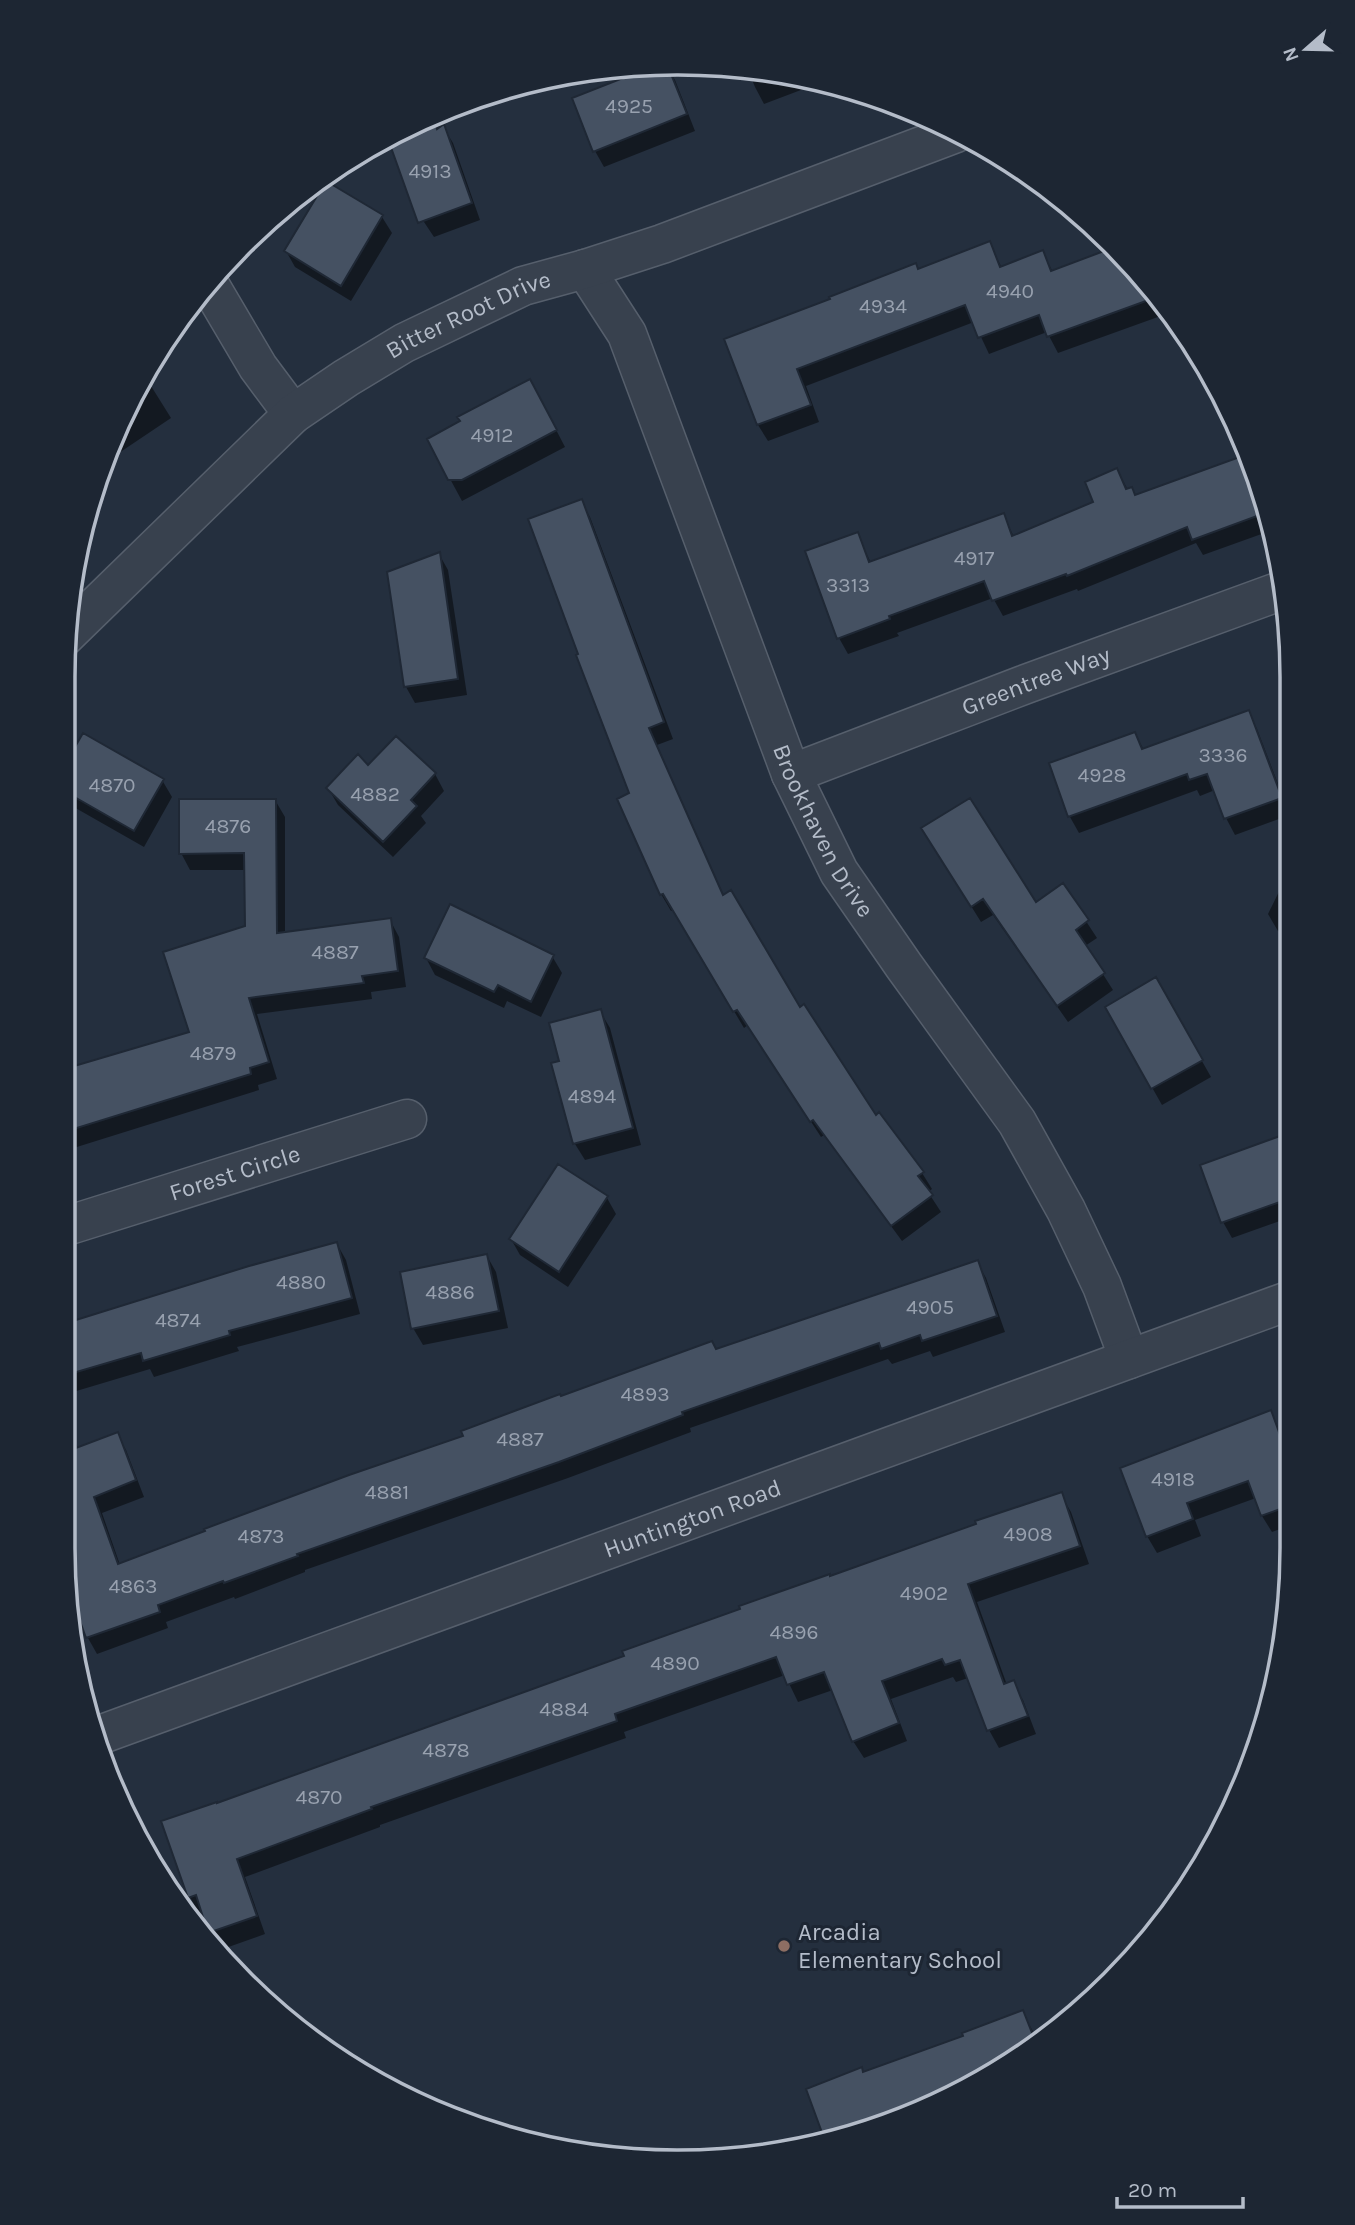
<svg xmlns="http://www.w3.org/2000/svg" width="1355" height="2225" viewBox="0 0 1355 2225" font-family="Karla,sans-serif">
  <rect width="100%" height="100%" fill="#242f3e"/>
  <path fill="#0007" d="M 665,64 L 675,80 L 695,131 L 604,167 L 595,151 Z
    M 748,70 L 798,75 L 822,82 L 764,104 L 755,87 Z
    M 435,114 L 440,129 L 443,127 L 453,143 L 480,220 L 434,237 L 414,207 L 389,138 Z
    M 327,183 L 382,217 L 392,233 L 351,301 L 295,267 L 286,251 Z
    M 989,243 L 1002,268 L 1042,252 L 1053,272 L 1114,250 L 1139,272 L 1169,313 L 1058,353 L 1047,332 L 989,354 L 974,322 L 806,386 L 819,422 L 768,441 L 758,425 L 727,340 Z
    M 146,378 L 171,418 L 104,463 Z
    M 539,397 L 565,447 L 462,501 L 429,440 L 462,422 Z
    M 1246,457 L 1271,518 L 1273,530 L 1203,555 L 1196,543 L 1078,591 L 1077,589 L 1003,616 L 993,598 L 897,633 L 899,636 L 848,654 L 839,638 L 857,534 L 871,563 L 1003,515 L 1014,537 L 1096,503 L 1117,470 L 1128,490 L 1136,497 Z
    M 96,480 L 105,497 L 89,512 Z
    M 581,501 L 590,517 L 673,739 L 657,745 L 724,896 L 799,1010 L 875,1117 L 922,1173 L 932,1189 L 928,1192 L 941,1212 L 902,1241 L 824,1135 L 821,1137 L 748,1025 L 744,1028 L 674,910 L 671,911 L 661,894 L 631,794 Z
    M 439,554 L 448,570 L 467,695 L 415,703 L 406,687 L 389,573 Z
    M 1248,712 L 1257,729 L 1290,815 L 1235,835 L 1226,818 L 1215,790 L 1200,796 L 1197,790 L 1079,833 L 1070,817 L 1051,764 L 1135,734 L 1144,750 Z
    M 396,738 L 435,774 L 444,791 L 421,816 L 426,823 L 393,857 L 338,805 L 328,788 L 368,768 Z
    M 64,770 L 162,780 L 172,797 L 144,847 L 65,802 Z
    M 275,800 L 285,817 L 285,934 L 390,920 L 399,937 L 406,987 L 371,992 L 372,999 L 257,1014 L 277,1079 L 258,1085 L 259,1090 L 64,1151 L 64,1071 L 191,1033 L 247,928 L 246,870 L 190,870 L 181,853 Z
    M 933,845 L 1036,904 L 1063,886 L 1097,938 L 1085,946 L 1113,990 L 1068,1022 L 993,915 L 981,922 Z
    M 64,864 L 70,874 L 64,880 Z
    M 1291,867 L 1291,937 L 1278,931 L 1268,914 Z
    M 552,956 L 562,973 L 541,1017 L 507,1001 L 504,1008 L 435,975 L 426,958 Z
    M 1156,980 L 1211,1077 L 1162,1105 L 1107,1008 Z
    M 600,1011 L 610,1028 L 641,1145 L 585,1160 L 575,1144 L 553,1065 L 562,1062 Z
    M 1291,1134 L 1291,1217 L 1232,1238 L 1223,1222 Z
    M 607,1198 L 616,1214 L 568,1287 L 520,1255 L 511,1239 Z
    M 337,1244 L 346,1260 L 360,1314 L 237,1347 L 239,1351 L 154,1377 L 150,1369 L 63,1395 L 63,1316 L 72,1313 L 76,1322 Z
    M 487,1256 L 496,1272 L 508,1328 L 423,1345 L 413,1328 Z
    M 977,1262 L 986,1278 L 1005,1332 L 933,1357 L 930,1351 L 892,1364 L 888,1359 L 690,1428 L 691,1432 L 568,1478 L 305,1570 L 305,1572 L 235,1599 L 234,1597 L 166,1622 L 168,1628 L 97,1654 L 88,1638 L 70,1589 L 63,1548 L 63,1408 L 78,1449 L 117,1434 L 126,1450 L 144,1497 L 102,1513 L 120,1565 L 715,1351 Z
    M 1271,1413 L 1286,1444 L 1291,1443 L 1291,1525 L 1272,1532 L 1262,1516 L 1256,1498 L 1195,1520 L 1201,1536 L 1157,1553 L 1147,1536 Z
    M 1061,1495 L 1071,1512 L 1089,1564 L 977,1602 L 1007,1685 L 1013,1683 L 1023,1700 L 1036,1734 L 999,1748 L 989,1730 L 968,1678 L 956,1682 L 953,1677 L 891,1699 L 907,1741 L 864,1758 L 853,1741 L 833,1690 L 798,1702 L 785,1675 L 624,1732 L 626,1738 L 380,1825 L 380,1827 L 245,1877 L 265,1934 L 220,1950 L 210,1932 L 204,1914 L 200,1915 L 190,1897 L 163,1822 L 627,1657 L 830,1578 Z
    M 1022,2012 L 1039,2042 L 875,2130 L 826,2138 L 863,2074 L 965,2037 Z"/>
  <path fill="#455162" stroke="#1f2835" stroke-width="2" d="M 667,64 L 687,114 L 593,152 L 572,98 L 656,65 Z
    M 433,115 L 437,129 L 444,124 L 472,203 L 418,223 L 388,139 Z
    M 326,181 L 383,215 L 341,286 L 284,251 Z
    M 990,241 L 1000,267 L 1043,250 L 1051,271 L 1112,248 L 1139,272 L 1157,297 L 1047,337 L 1039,315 L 978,338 L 965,305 L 797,369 L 811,405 L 757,425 L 724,339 L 830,299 L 829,297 L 916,263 L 918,269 Z
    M 530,379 L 557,430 L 462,480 L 448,480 L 427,439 L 460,421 L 457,417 Z
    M 1245,455 L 1268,512 L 1192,540 L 1187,527 L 1067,576 L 1066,574 L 992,601 L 984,581 L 889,616 L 890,619 L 837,639 L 805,551 L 858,532 L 869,562 L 1004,513 L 1012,536 L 1093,502 L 1085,482 L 1117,468 L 1126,489 L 1132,487 L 1135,495 Z
    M 582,499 L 664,722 L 649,728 L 723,895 L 731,890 L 800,1007 L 804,1004 L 876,1115 L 879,1112 L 924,1172 L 918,1176 L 933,1195 L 891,1226 L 813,1120 L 810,1122 L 737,1010 L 733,1012 L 663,894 L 660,895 L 617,799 L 629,793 L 576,655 L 578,654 L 528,519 Z
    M 440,552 L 458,679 L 404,687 L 387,572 Z
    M 1249,710 L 1282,798 L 1224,819 L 1207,774 L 1189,780 L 1187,774 L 1068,817 L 1049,763 L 1135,732 L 1142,749 Z
    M 83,733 L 164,779 L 134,831 L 64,791 L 64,766 Z
    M 396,736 L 436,773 L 411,800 L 417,806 L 383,842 L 326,788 L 358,754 L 368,765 Z
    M 970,798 L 1036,902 L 1063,883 L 1089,920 L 1076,930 L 1105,973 L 1057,1006 L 983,899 L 971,907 L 921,828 Z
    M 179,799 L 276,799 L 277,933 L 391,918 L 398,971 L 362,976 L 364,983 L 249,998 L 269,1062 L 250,1068 L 251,1074 L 64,1132 L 64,1069 L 189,1032 L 163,952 L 245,926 L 244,853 L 179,854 Z
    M 450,904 L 554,955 L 531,1002 L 498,985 L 494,992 L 424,958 Z
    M 1156,977 L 1203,1060 L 1151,1089 L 1105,1007 Z
    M 601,1009 L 633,1128 L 573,1144 L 551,1063 L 559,1061 L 549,1023 Z
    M 1291,1132 L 1291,1198 L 1221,1223 L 1200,1165 Z
    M 558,1164 L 608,1196 L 559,1272 L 509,1239 Z
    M 337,1242 L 352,1298 L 229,1331 L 230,1335 L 143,1361 L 141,1353 L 63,1376 L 63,1324 L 249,1266 Z
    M 487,1254 L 499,1311 L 411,1329 L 400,1272 Z
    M 978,1260 L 997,1316 L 922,1341 L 920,1335 L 881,1349 L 879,1343 L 682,1412 L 683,1415 L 559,1462 L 297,1554 L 298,1556 L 224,1583 L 223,1581 L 158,1605 L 160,1612 L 86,1638 L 71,1596 L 63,1548 L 63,1425 L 67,1424 L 76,1448 L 118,1432 L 136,1480 L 94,1497 L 118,1564 L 205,1531 L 204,1529 L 349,1475 L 463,1436 L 461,1431 L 560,1394 L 561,1396 L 712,1341 L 716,1349 Z
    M 1271,1410 L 1283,1443 L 1291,1441 L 1291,1505 L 1261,1516 L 1248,1481 L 1187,1503 L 1193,1519 L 1146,1537 L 1120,1468 Z
    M 1062,1492 L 1080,1546 L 968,1584 L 1004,1684 L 1014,1680 L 1028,1716 L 987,1731 L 960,1660 L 945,1665 L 942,1659 L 882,1681 L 899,1723 L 852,1742 L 824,1672 L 787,1685 L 776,1657 L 615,1714 L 617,1721 L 371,1807 L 372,1809 L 237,1859 L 257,1916 L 208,1933 L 196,1895 L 188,1898 L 161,1821 L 217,1802 L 217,1803 L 624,1656 L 622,1651 L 740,1609 L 739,1606 L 830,1574 L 830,1576 L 976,1524 L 975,1521 Z
    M 1023,2010 L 1036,2043 L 906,2113 L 856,2133 L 824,2138 L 806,2089 L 862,2067 L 863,2072 L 963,2036 L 962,2033 Z"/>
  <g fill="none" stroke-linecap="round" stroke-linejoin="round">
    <g stroke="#565f6c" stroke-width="41">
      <g id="minor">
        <path id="s1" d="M 585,269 L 627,334 L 791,774 L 839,872 L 904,966 L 1017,1122 L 1066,1210 L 1102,1286 L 1129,1359"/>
        <path d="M 209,284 L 258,367 L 293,414"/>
        <path id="s2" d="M 64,637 L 293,414 L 346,378 L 404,343 L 523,286 L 585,269 L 662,244 L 956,133"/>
        <path id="s3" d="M 791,774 L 1026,684 L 1283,590"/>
        <path id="s4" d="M 63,1227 L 407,1119"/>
        <path id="s5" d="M 94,1737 L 1291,1300"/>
      </g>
    </g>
    <use href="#minor" stroke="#38414e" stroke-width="38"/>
  </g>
  <circle fill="#8d6e63" stroke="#1d2633" stroke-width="2.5" cx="784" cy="1946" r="7"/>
  <g text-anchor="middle" stroke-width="6" stroke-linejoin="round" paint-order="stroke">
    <g font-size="21" fill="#98a1af">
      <text x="629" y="113">4925</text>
      <text x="430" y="178">4913</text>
      <text x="1010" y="298">4940</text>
      <text x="883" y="313">4934</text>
      <text x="492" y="442">4912</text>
      <text x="974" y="565">4917</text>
      <text x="848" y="592">3313</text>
      <text x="1223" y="762">3336</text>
      <text x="1102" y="782">4928</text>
      <text x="112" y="792">4870</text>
      <text x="375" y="801">4882</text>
      <text x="228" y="833">4876</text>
      <text x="335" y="959">4887</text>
      <text x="213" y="1060">4879</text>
      <text x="592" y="1103">4894</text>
      <text x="301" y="1289">4880</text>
      <text x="450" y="1299">4886</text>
      <text x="930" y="1314">4905</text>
      <text x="178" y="1327">4874</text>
      <text x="645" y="1401">4893</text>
      <text x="520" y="1446">4887</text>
      <text x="1173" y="1486">4918</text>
      <text x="387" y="1499">4881</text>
      <text x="1028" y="1541">4908</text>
      <text x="261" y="1543">4873</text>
      <text x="133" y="1593">4863</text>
      <text x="924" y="1600">4902</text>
      <text x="794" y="1639">4896</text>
      <text x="675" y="1670">4890</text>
      <text x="564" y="1716">4884</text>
      <text x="446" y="1757">4878</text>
      <text x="319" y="1804">4870</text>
    </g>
    <g font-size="24" fill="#b4bcc9" stroke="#1d2633">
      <text dy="8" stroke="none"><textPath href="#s2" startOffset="522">Bitter Root Drive</textPath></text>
      <text dy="8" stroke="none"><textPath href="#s3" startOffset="262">Greentree Way</textPath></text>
      <text dy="8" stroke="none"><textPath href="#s1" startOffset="612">Brookhaven Drive</textPath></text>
      <text dy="8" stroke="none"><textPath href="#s4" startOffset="180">Forest Circle</textPath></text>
      <text dy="8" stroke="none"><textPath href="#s5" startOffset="637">Huntington Road</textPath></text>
    </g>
    <g font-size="24" fill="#b4bcc9" stroke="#1d2633" text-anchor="start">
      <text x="798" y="1940">Arcadia<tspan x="798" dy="28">Elementary School</tspan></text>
    </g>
  </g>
  <path d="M0 0H1355V2225H0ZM677 75H678A602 602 0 0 1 1280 677V1548A602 602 0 0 1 678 2150H677A602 602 0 0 1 75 1548V677A602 602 0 0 1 677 75Z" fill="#1d2633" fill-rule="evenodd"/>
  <path fill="none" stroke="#b4bcc9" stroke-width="3.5" d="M677 75H678A602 602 0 0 1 1280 677V1548A602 602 0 0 1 678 2150H677A602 602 0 0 1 75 1548V677A602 602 0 0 1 677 75Z"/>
  <g transform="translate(1306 49) rotate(250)" stroke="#1d2633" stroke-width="5" paint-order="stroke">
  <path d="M0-5L12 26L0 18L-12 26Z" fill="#b4bcc9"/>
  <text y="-10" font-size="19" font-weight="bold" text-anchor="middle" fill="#b4bcc9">N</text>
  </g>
  <path d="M1117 2197v10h126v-10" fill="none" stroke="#b4bcc9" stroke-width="3.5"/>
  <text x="1128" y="2197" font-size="21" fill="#b4bcc9" stroke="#1d2633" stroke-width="5" paint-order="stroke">20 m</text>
</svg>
